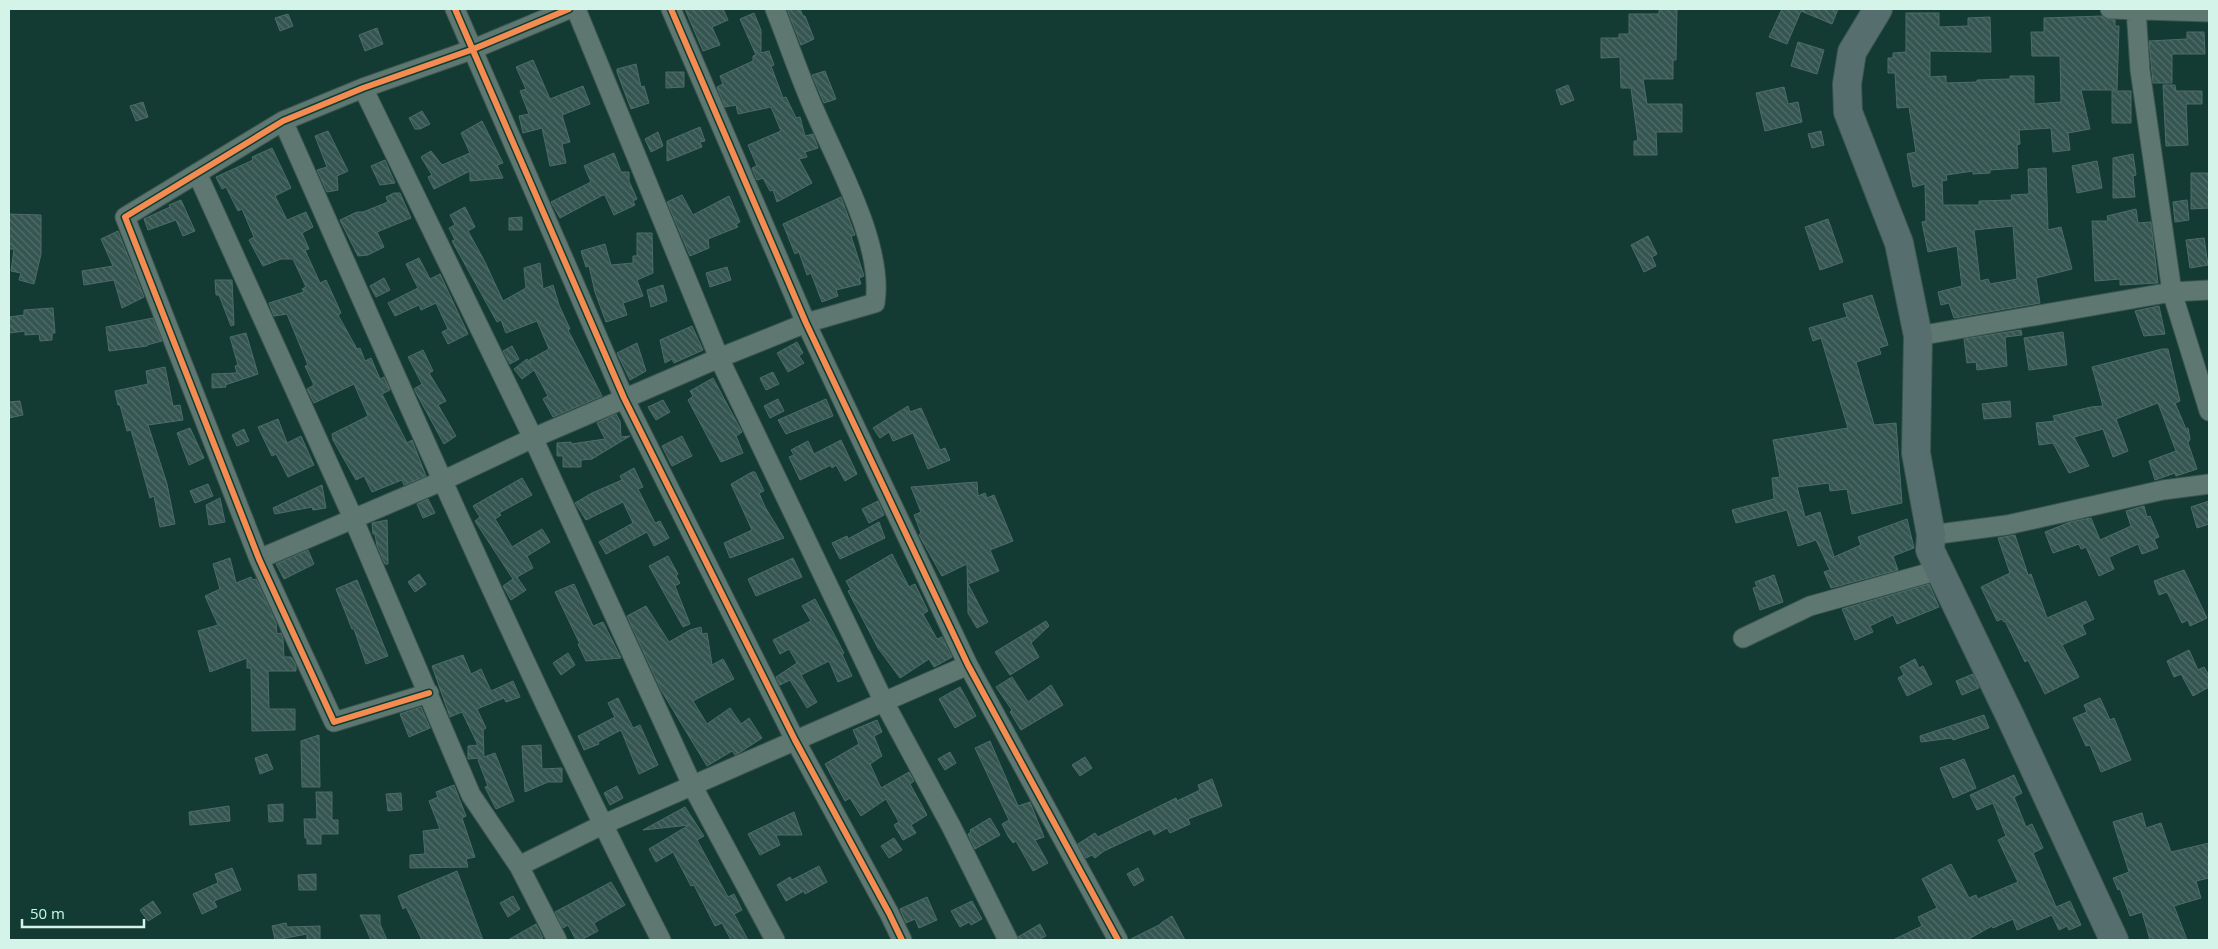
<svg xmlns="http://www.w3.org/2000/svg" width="2218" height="949" viewBox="0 0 2218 949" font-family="'Open Sans',sans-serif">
  <defs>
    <pattern id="building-back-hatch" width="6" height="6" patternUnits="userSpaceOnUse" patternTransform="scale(1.25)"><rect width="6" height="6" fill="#355551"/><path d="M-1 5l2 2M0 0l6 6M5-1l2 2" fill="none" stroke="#516e6a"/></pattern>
  </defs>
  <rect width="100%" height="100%" fill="#133b33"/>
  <path fill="url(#building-back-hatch)" stroke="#4e6c69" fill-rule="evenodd" d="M 685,9 L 723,9 L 728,20 L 712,27 L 720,45 L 703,51 Z
    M 787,9 L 800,9 L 803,16 L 805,16 L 814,39 L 801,45 Z
    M 1659,9 L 1677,9 L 1676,60 L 1673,60 L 1673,79 L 1643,79 L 1647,104 L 1682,104 L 1682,132 L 1656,132 L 1657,155 L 1634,155 L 1634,141 L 1638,141 L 1631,88 L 1621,88 L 1620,57 L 1601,58 L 1601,38 L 1619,38 L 1619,34 L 1629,34 L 1629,14 L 1659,14 Z
    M 1782,9 L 1838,9 L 1832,24 L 1801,11 L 1787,44 L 1769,37 Z
    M 754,13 L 761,30 L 761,53 L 769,51 L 774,65 L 771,66 L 783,98 L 786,97 L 796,118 L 800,117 L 805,136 L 813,134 L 818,148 L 805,152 L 807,157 L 799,159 L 812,183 L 777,202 L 773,190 L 770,191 L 763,178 L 757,180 L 752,168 L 757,166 L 748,145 L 781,131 L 771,107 L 738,114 L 736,105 L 725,107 L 717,87 L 723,84 L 720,76 L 753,61 L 753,56 L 756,55 L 740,19 Z
    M 1906,13 L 1939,13 L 1939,27 L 1968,26 L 1968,18 L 1990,17 L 1991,52 L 1930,51 L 1930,77 L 1946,76 L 1946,83 L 1977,82 L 1977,80 L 2010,79 L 2010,76 L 2034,76 L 2034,104 L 2061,102 L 2060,56 L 2032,56 L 2031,32 L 2044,32 L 2044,18 L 2102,16 L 2105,19 L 2115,20 L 2115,26 L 2119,26 L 2117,90 L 2081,90 L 2090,129 L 2068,133 L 2070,150 L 2053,152 L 2051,128 L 2019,130 L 2020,144 L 2017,145 L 2018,168 L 1990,170 L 1990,173 L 1973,174 L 1973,171 L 1946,175 L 1947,180 L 1942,181 L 1943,205 L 1979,205 L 1979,201 L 2012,200 L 2011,195 L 2029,194 L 2028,169 L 2046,168 L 2048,230 L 2061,227 L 2072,269 L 2036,278 L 2040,303 L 1954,318 L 1949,303 L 1941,305 L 1938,292 L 1962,286 L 1957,246 L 1928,252 L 1922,222 L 1926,221 L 1925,184 L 1913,187 L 1907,154 L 1916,152 L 1909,107 L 1897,108 L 1895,73 L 1888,73 L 1888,58 L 1893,58 L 1893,53 L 1906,52 ZM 2013,226 L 2017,279 L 1990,284 L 1988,279 L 1980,281 L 1974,230 Z
    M 288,14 L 293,26 L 280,31 L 275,18 Z
    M 377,28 L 383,44 L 365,51 L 359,35 Z
    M 2187,32 L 2204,32 L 2205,54 L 2172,54 L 2172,83 L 2153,83 L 2149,41 L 2187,39 Z
    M 1798,42 L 1824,50 L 1817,74 L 1791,66 Z
    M 533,60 L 550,99 L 583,86 L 590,104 L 562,115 L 570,142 L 562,144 L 566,163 L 550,166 L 542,128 L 523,133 L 519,116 L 529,114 L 520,91 L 526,89 L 516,67 Z
    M 636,64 L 641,87 L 644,86 L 649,103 L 631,109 L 617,72 L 617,69 Z
    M 825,71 L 836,99 L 824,103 L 812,75 Z
    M 666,72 L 684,72 L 684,87 L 666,88 Z
    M 1568,85 L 1574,100 L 1561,105 L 1556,90 Z
    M 2163,85 L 2175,85 L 2176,91 L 2202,91 L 2202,104 L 2186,104 L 2188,145 L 2166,146 Z
    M 1784,87 L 1788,104 L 1798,102 L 1802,122 L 1765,131 L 1756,93 Z
    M 2112,91 L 2131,91 L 2131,123 L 2112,123 Z
    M 143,102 L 148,117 L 136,121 L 130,106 Z
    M 422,111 L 430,124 L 420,129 L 415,129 L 409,118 Z
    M 482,121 L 503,163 L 497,165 L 503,178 L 470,181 L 470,171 L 434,189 L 428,177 L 432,175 L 421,157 L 431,151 L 442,165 L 470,153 L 461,133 Z
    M 700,127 L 705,141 L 700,142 L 702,147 L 667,161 L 667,141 Z
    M 328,131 L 348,171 L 337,176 L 338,190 L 327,192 L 317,170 L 327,167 L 315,136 Z
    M 1821,131 L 1824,145 L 1812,148 L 1808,134 Z
    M 658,132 L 663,146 L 651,152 L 645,139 Z
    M 272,148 L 291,188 L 275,196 L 287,220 L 306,212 L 313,227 L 302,233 L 309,249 L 305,250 L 320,283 L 326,280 L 341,313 L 338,315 L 357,349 L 360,348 L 365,361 L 371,358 L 380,379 L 384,377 L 390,390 L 382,394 L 407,443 L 412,440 L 426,476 L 404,485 L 402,480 L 372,492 L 364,476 L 356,480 L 333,440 L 332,434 L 368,416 L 354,384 L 314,403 L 307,389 L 314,385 L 305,366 L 308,365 L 287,314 L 274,316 L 269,303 L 304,292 L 302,289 L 306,287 L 293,259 L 281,259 L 263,266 L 249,240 L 254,237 L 242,209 L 238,211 L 226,187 L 222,189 L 216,177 L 253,160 L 252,157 Z
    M 614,153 L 621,172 L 629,172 L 629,181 L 637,199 L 633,201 L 635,205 L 614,215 L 605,195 L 603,195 L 560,218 L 551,202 L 591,182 L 584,166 Z
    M 2133,154 L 2136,175 L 2133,176 L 2135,197 L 2113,198 L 2113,158 Z
    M 385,160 L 395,183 L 380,185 L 371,166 Z
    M 2097,161 L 2102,188 L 2077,193 L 2072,166 Z
    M 2191,173 L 2209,173 L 2209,208 L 2191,209 Z
    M 394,193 L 400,193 L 411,218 L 377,232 L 384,247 L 368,255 L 358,256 L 340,220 L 357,212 L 363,212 L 388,202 L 386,197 Z
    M 682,195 L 693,215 L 729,196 L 740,222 L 736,224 L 738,227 L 708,239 L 709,248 L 690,256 L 667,202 Z
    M 841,197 L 855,235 L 851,236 L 864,276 L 859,278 L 861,284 L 836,290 L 838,296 L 822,302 L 811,273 L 807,275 L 799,252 L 795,254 L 783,224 Z
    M 181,200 L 195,231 L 183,236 L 176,220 L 148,230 L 144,219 L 170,207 L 169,205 Z
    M 2187,200 L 2189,220 L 2175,222 L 2173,202 Z
    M 465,207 L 475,227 L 468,231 L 485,262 L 503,301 L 526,288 L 524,268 L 540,263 L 543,289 L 553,285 L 559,305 L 570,329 L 568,330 L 602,396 L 553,417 L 543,399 L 548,396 L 534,370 L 522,379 L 514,369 L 527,359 L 531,364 L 529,360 L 549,349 L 537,321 L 506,333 L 501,320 L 497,322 L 452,241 L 455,240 L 449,228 L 455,225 L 450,215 Z
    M 2136,209 L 2138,223 L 2151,222 L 2158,283 L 2120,285 L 2120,279 L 2095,281 L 2092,221 L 2108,221 L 2107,216 Z
    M 9,214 L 41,215 L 41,254 L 34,284 L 19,280 L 21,273 L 11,271 L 14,249 L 9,249 Z
    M 522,217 L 522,230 L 509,230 L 509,218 Z
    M 1828,219 L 1843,262 L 1820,270 L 1805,227 Z
    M 118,231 L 144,297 L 122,308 L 114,280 L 84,285 L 82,271 L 113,266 L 101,239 Z
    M 637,233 L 652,233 L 653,273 L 637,280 L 643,296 L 623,303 L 627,315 L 606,322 L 595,292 L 589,266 L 586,267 L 581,251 L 605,244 L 611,265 L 633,263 L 633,256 L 637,256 Z
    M 1648,236 L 1657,254 L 1652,257 L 1656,266 L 1644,272 L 1631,245 Z
    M 2204,238 L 2208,265 L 2190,268 L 2186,240 Z
    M 419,258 L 430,279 L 440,274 L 468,334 L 448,344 L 442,332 L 448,329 L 436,303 L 421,310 L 419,305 L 395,316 L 388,303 L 418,288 L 406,264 Z
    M 727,267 L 731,280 L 710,287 L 706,273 Z
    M 384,278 L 390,290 L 376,297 L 370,286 Z
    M 215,280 L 232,280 L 234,325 L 231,326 L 219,295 L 216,295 Z
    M 663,285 L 667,301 L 651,307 L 647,290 Z
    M 1872,295 L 1888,345 L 1879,348 L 1881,354 L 1856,362 L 1874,425 L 1896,423 L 1902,503 L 1852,514 L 1847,489 L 1830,491 L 1829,483 L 1797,487 L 1805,517 L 1820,512 L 1834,557 L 1861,545 L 1858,537 L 1907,519 L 1914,548 L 1893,556 L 1898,570 L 1831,588 L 1824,572 L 1830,570 L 1816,540 L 1798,546 L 1787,510 L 1736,523 L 1732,510 L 1774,499 L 1772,478 L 1780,477 L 1773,440 L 1848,428 L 1821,338 L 1813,341 L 1809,328 L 1847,317 L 1843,304 Z
    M 2159,306 L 2165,334 L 2144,336 L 2135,311 Z
    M 53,308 L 55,333 L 52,333 L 52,340 L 40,341 L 39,334 L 25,335 L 25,331 L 9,333 L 9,317 L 24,315 L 24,310 Z
    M 153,318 L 162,341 L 147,345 L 147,346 L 109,351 L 106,327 Z
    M 692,326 L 703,350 L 674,363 L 672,359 L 665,363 L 660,340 Z
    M 2021,330 L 2022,335 L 2005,337 L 2007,366 L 1977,370 L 1976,362 L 1967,363 L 1964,339 Z
    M 2063,332 L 2067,365 L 2029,370 L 2024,338 Z
    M 246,333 L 258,374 L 225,385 L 226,387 L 212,388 L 212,374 L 237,373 L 235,366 L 238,365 L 230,337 Z
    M 797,342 L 803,353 L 799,356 L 804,363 L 788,372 L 777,353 Z
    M 637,343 L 646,371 L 630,380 L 617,353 Z
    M 512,346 L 519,359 L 510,364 L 503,351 Z
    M 2162,349 L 2168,349 L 2180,401 L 2175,403 L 2186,429 L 2188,428 L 2190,439 L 2188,443 L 2197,469 L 2176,476 L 2175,473 L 2155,480 L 2149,461 L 2176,451 L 2158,403 L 2116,419 L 2128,451 L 2113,457 L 2103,429 L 2074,437 L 2089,466 L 2069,473 L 2053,443 L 2039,445 L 2036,423 L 2055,421 L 2053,416 L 2091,407 L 2103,406 L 2092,367 Z
    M 423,350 L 433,371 L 429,373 L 446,401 L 438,405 L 456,436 L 444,444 L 414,389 L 422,384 L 408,357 Z
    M 165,367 L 173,406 L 180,405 L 183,420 L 148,425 L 167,484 L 175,524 L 160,527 L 154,496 L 150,498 L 131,430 L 127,431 L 120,405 L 118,405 L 115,391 L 148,384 L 146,371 Z
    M 773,372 L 779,384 L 766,390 L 760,378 Z
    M 713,378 L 742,432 L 736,436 L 743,453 L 721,462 L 688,400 L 693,396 L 690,391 Z
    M 778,399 L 784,411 L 770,418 L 764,406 Z
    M 826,399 L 833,416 L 786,434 L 778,420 Z
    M 663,400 L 670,412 L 656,420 L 648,407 Z
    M 20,401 L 23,415 L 9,418 L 9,402 Z
    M 2010,401 L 2011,417 L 1984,419 L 1982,404 Z
    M 908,406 L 910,412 L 921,408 L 940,450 L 945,448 L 950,460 L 928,469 L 913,433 L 893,441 L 889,432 L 880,438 L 873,428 Z
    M 616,414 L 620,421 L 621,437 L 630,436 L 592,459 L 581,460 L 581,467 L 563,467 L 563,456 L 557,456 L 557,443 L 571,442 L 571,444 L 605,439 L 597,423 Z
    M 278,419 L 287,443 L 301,436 L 314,465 L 288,477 L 276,454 L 272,456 L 258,427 Z
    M 190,428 L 204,458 L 189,465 L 177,433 Z
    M 244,429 L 249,441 L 237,446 L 232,435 Z
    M 682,436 L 692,456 L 672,466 L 662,446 Z
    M 841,440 L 857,474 L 845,481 L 836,465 L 832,468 L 831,465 L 800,480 L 789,457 L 794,455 L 791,450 L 808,441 L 814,454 Z
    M 634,468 L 643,487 L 638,489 L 655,523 L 660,521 L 669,538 L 654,546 L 647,532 L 606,554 L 599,542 L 633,523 L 623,502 L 586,520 L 575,503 L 592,493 L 622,480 L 620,476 Z
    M 752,472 L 755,472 L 764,491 L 759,493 L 765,507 L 784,538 L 730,558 L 724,543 L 752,530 L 731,484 Z
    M 522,478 L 532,495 L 499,513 L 501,515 L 495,519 L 512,547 L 542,529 L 550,542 L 527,556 L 533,568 L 517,577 L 526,590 L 511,600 L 503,586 L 513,579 L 475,521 L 480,517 L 473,506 Z
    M 977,482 L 978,496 L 985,493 L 987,498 L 994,495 L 1013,541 L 990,550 L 999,571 L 968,584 L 988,622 L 977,628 L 968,613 L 967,564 L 942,576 L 919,535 L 921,533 L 914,515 L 921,512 L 911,487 Z
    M 208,484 L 213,496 L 195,503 L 190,491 Z
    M 322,485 L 326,508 L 313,510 L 312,507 L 275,514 L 273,508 Z
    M 220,498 L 225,522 L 209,525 L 206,505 Z
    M 428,499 L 435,513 L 423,518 L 417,504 Z
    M 878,501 L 884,515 L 869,523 L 862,509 Z
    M 2209,501 L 2209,524 L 2197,528 L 2191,507 Z
    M 2144,506 L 2147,517 L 2150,516 L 2159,537 L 2154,539 L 2158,548 L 2142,554 L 2138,544 L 2109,557 L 2114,569 L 2099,576 L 2086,547 L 2081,549 L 2079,544 L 2053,553 L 2045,532 L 2070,522 L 2091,518 L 2100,540 L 2131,526 L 2126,511 Z
    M 387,520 L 388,564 L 385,564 L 377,546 L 375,534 L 373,534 L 372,523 Z
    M 879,522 L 885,538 L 840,559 L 832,543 L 847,536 L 848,539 Z
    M 2015,535 L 2028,575 L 2031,574 L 2047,618 L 2086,601 L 2094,619 L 2082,625 L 2086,634 L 2062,645 L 2079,677 L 2045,694 L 2028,660 L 2025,662 L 2005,621 L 2004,622 L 2002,619 L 1997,621 L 1981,587 L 2010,573 L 1998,538 Z
    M 308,550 L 314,564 L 284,579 L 276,564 Z
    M 892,554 L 909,587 L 915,584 L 928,611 L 923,614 L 937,639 L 942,637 L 952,657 L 934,667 L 929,659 L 900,678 L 878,648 L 848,591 L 851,590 L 846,581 Z
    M 668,556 L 678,574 L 676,576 L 680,583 L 675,586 L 690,624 L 683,627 L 649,566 Z
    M 230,558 L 236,583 L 251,577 L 253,580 L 256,579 L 276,623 L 277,634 L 281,633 L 283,639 L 284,657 L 291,657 L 296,665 L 296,671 L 268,671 L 269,709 L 295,709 L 295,730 L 252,731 L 251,668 L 247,668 L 247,658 L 210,672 L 198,631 L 218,625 L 205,596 L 220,589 L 213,564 Z
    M 793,558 L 802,577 L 756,596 L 748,579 Z
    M 2184,570 L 2207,618 L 2190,626 L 2188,620 L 2182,623 L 2167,592 L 2159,595 L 2154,581 Z
    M 419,574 L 426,584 L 415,592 L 408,582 Z
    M 1774,575 L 1783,602 L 1760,610 L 1753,588 L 1757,587 L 1755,582 Z
    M 357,580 L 388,656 L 366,664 L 354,629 L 352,629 L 336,589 Z
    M 574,584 L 593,626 L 603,622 L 621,658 L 586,661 L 578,644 L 580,644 L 555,592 Z
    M 1929,584 L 1939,607 L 1897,624 L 1893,615 L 1870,626 L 1873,632 L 1855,640 L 1842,609 Z
    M 815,599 L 844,653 L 842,654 L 852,676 L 838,682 L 829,661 L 801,675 L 817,702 L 807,708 L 790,680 L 780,685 L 776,677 L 797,663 L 789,649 L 780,654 L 773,640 L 811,621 L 802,606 Z
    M 646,606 L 669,642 L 690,630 L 701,627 L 702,634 L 707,633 L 712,665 L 723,659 L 734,679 L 693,701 L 707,724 L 730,708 L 741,724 L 749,718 L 762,738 L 739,753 L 735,755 L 732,751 L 707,766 L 661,690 L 627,616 Z
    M 1046,621 L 1049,626 L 1031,643 L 1039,657 L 1010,675 L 995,652 Z
    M 2189,650 L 2198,670 L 2204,667 L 2209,676 L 2209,687 L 2193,696 L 2181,674 L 2174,677 L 2167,661 Z
    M 568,653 L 575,665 L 561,675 L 553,663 Z
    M 463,655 L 471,674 L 481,669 L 491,691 L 513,681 L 520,697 L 506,702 L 504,698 L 477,709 L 486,728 L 483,730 L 484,757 L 495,753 L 514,801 L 496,809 L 485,787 L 488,786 L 478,760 L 481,758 L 468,759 L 468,746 L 478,745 L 462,712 L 450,717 L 432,666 Z
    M 1915,659 L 1919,668 L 1923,666 L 1932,684 L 1907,696 L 1898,678 L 1904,675 L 1900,667 Z
    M 1973,674 L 1979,688 L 1962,695 L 1956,681 Z
    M 1012,677 L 1028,702 L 1051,685 L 1063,705 L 1021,730 L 1010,712 L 1012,710 L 996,687 Z
    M 960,687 L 976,716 L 955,728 L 939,699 Z
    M 618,698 L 633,728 L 640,725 L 658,765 L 639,774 L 621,730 L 598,742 L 599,744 L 584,750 L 578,736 L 615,717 L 608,703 Z
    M 2100,698 L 2110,720 L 2114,718 L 2131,760 L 2101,772 L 2090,745 L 2086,746 L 2073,718 L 2087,712 L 2084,705 Z
    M 421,707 L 430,728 L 409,737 L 400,714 Z
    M 1984,715 L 1989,728 L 1953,740 L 1952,738 L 1921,742 L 1920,736 Z
    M 877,720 L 882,732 L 874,736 L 882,756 L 870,764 L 881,788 L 909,772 L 914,781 L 910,784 L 927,815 L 911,825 L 916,833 L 903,840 L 894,825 L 899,822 L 886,799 L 861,816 L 850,798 L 845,801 L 825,764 L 859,744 L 853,730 Z
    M 319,735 L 320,787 L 302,787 L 301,741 Z
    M 990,741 L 1018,806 L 1030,802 L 1044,837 L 1035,840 L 1048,863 L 1033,871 L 1016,841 L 1013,843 L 1008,836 L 1002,824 L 1009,820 L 975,748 Z
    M 541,745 L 542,769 L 562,768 L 562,782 L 548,782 L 525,792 L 522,746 Z
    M 950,752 L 956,763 L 945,770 L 938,759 Z
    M 267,754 L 273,769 L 260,774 L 255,758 Z
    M 1085,757 L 1092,768 L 1080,776 L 1072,765 Z
    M 1964,759 L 1976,788 L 1953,798 L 1940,768 Z
    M 2014,775 L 2022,793 L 2014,797 L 2026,827 L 2032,824 L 2043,848 L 2033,853 L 2056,907 L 2070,901 L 2081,925 L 2069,930 L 2067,926 L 2059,930 L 2052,915 L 2017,930 L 2013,919 L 1993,928 L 1992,926 L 1967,940 L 1893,940 L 1922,926 L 1918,917 L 1937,908 L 1922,879 L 1951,864 L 1969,898 L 1976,895 L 1978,899 L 2018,882 L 1998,840 L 2006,836 L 1993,803 L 1977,810 L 1970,795 Z
    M 1212,779 L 1222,806 L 1188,819 L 1190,824 L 1170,833 L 1167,828 L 1154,835 L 1151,829 L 1104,851 L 1095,858 L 1092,855 L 1086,858 L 1078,844 L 1095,833 L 1098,837 L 1176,798 L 1177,801 L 1200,790 L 1198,785 Z
    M 454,785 L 466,816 L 462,818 L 475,857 L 466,859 L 468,867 L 410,868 L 410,855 L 425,854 L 423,831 L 440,829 L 429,801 L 438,797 L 436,792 Z
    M 617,786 L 623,798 L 610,805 L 604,793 Z
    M 316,792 L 332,792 L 332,820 L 338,820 L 338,834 L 321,834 L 321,844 L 307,844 L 307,838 L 305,838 L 304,819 L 317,819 Z
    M 401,793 L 402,810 L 388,811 L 386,794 Z
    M 283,804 L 283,821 L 269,822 L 268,805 Z
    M 229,806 L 230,821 L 190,825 L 189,812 Z
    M 685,807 L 704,836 L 697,840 L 728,897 L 734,894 L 742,910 L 734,914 L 748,940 L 731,940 L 722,923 L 715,926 L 694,885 L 691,886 L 673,852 L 656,862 L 649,849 L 689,825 L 643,830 Z
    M 794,812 L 802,835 L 776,835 L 780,845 L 760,855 L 748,834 Z
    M 2142,813 L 2146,828 L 2161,823 L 2171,852 L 2209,843 L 2209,878 L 2196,881 L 2201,898 L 2174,906 L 2187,940 L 2150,940 L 2142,912 L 2130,916 L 2120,889 L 2118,890 L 2113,878 L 2129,872 L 2113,822 Z
    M 990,818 L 1000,835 L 975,849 L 968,834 L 971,832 L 970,830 Z
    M 894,838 L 902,850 L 889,858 L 881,846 Z
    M 819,866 L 827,882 L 805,894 L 804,891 L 786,901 L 777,885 L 790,877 L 792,880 Z
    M 232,868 L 241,890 L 214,901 L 217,907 L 202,914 L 193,894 L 218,883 L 215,874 Z
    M 1138,868 L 1144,880 L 1134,886 L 1127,874 Z
    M 457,871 L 483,940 L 422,940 L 406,907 L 403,909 L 398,896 Z
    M 316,874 L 316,890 L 299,890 L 298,875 Z
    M 611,882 L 625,905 L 594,923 L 598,931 L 581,940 L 576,940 L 568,925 L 563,928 L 555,912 Z
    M 513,896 L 520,909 L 508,917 L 500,903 Z
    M 927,897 L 937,920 L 919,928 L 915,919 L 906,923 L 900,909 Z
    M 153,901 L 161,913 L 148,921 L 140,910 Z
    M 972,901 L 982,919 L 971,925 L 969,922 L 960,927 L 951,911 Z
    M 360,915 L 380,915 L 380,924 L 387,940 L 371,940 Z
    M 1172,916 L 1185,940 L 1129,940 L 1161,924 L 1161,923 Z
    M 286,923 L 287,927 L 320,926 L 320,940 L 307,940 L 307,934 L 275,940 L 272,926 Z
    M 536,924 L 543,938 L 538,940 L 508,940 Z
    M 1040,924 L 1046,936 L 1038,940 L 1019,940 L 1018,937 Z"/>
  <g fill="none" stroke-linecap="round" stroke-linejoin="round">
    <g stroke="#3b554f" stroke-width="21">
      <path id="street" d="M 455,9 L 624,398 L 795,740 L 889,913 L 902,940
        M 576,9 L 719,358 L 884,702 L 951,826 L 1008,940
        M 671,9 L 806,323 L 968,665 L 1118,940
        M 2110,9 L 2209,12
        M 2136,9 L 2140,70 L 2172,292 L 2209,411
        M 363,88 L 533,438 L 693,787 L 775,940
        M 283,121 C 405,396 524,673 661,940
        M 197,173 L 353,518 L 471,795 L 519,866 L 557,940
        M 1918,336 L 2172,292 L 2209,290
        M 1931,535 L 2007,525 L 2163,490 L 2209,484
        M 259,559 L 442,481 L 533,438 L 719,358 L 806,323 L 875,303 C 884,247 839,167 817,116 C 801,81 789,44 775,9
        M 1743,638 L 1810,606 L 1939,570
        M 429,693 L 334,722 L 259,559 L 125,217 L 283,121 L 363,88 L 471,50 L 569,9
        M 519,866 L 602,825 L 968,665"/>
    </g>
    <g stroke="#3b554f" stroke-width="30">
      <path id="primary" d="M 1878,9 L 1852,52 L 1847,84 L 1848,112 L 1899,243 L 1918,336 L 1916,453 L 1931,535 L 1930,550 L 2011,718 L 2114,940"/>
    </g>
    <use href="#street" stroke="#5e7771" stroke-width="19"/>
    <use href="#primary" stroke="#566f6e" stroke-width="28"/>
    <g stroke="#0d3e33" stroke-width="9">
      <path id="cycleway" d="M 455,9 L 624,398 L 795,740 L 889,913 L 902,940
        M 671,9 L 806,323 L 968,665 L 1118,940
        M 429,693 L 334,722 L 259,559 L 125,217 L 283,121 L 363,88 L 471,50 L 569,9"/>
    </g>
    <use href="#cycleway" stroke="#f68b52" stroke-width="6"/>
  </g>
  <rect width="2218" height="949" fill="none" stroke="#d4f3e9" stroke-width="20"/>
  <path d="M22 919v8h122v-8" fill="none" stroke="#d4f3e9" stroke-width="2.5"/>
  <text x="30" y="919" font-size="15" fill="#d4f3e9" stroke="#0d3e33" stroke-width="4" paint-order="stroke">50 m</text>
</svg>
